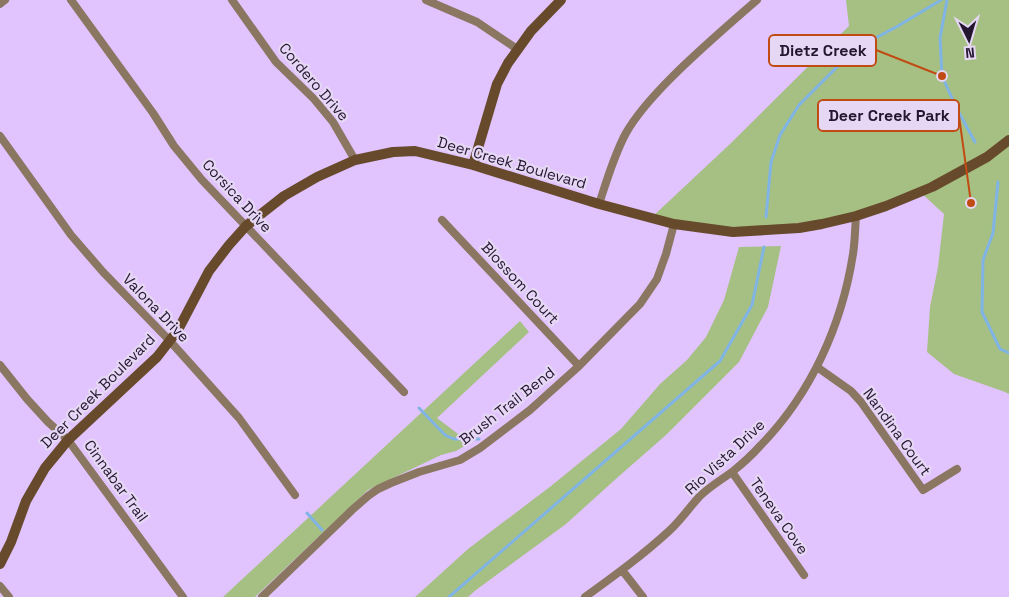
<svg xmlns="http://www.w3.org/2000/svg" width="1009" height="597" viewBox="0 0 1009 597" font-family="'Space Grotesk',sans-serif">
  <rect width="100%" height="100%" fill="#e1c3fe"/>
  <path fill="#a6c084" d="M 846,0 L 1009,0 L 1009,394 L 1005,392 L 954,374 L 927,352 L 930,307 L 938,267 L 944,214 L 920,192 L 856,216 L 733,232 L 651,218 L 730,144 L 849,26 Z
    M 781,246 L 768,307 L 739,362 L 666,435 L 618,477 L 566,524 L 476,590 L 468,597 L 415,597 L 468,549 L 551,486 L 621,429 L 660,384 L 687,360 L 706,337 L 724,300 L 739,247 Z
    M 520,321 L 529,332 L 437,418 L 470,443 L 456,451 L 441,455 L 368,490 L 255,597 L 223,597 Z"/>
  <g fill="none" stroke-linecap="round" stroke-linejoin="round">
    <path stroke="#80b4e4" stroke-width="3" d="M 947,0 L 940,38 L 942,76 L 957,109 L 975,142
      M 998,182 L 993,233 L 983,260 L 982,312 L 1000,349 L 1009,353
      M 766,217 L 771,162 L 780,135 L 799,105 L 855,49 L 898,26 L 941,0
      M 419,408 L 445,435 L 454,439 L 479,439
      M 307,513 L 322,530
      M 449,597 L 720,361 L 752,305 L 764,247"/>
    <path stroke="#8a7661" stroke-width="8" d="M 71,0 L 153,113 L 174,146 L 202,180 L 404,392
      M 232,0 L 276,62 L 314,99 L 333,122 L 355,160
      M 426,0 L 477,22 L 517,49
      M 0,4 L 5,0
      M 0,136 L 71,235 L 103,272 L 169,340 L 239,418 L 295,495
      M 599,204 C 607,180 614,155 626,133 C 638,112 655,94 672,77 C 699,50 728,25 757,0
      M 442,220 L 579,366
      M 0,365 L 27,399 L 48,422 L 68,440 L 183,597
      M 817,367 L 851,391 L 861,402 L 923,490 L 957,469
      M 732,472 L 804,575
      M 622,570 L 643,597
      M 0,586 L 9,597
      M 262,597 L 352,510 L 368,496 L 378,489 L 391,483 L 419,472 L 460,460 L 480,448 L 530,410 L 579,366 L 640,304 L 657,279 L 666,254 L 674,224
      M 585,597 C 614,576 643,555 669,531 C 680,521 689,508 699,497 C 709,487 721,480 732,472 C 742,464 752,455 760,446 C 811,394 842,325 853,254 C 855,241 855,229 856,216"/>
    <path stroke="#674a2b" stroke-width="10" d="M 473,165 L 497,84 L 508,63 L 531,31 L 561,0
      M 0,564 L 11,542 L 26,501 L 45,468 L 68,440 L 157,357 L 178,330 L 209,271 L 229,245 L 246,226 L 284,196 L 317,177 L 355,160 L 393,152 L 415,151 L 473,165 L 599,204 L 674,224 L 733,232 L 799,228 L 822,224 L 856,216 L 886,206 L 932,187 L 987,157 L 1009,140"/>
  </g>
  <g text-anchor="middle" stroke-width="4.5" stroke-linejoin="round" paint-order="stroke">
    <g font-size="15" fill="#241631" stroke="#e6d8f5">
      <text transform="translate(314 82) rotate(49)" y="5">Cordero Drive</text>
      <text transform="translate(512 163) rotate(16)" y="5">Deer Creek Boulevard</text>
      <text transform="translate(237 196) rotate(47)" y="5">Corsica Drive</text>
      <text transform="translate(520 283) rotate(47)" y="5">Blossom Court</text>
      <text transform="translate(156 308) rotate(46)" y="5">Valona Drive</text>
      <text transform="translate(98 391) rotate(-45)" y="5">Deer Creek Boulevard</text>
      <text transform="translate(507 406) rotate(-38)" y="5">Brush Trail Bend</text>
      <text transform="translate(897 432) rotate(54)" y="5">Nandina Court</text>
      <text transform="translate(725 457) rotate(-43)" y="5">Rio Vista Drive</text>
      <text transform="translate(116 481) rotate(54)" y="5">Cinnabar Trail</text>
      <text transform="translate(779 516) rotate(55)" y="5">Teneva Cove</text>
    </g>
  </g>
  <path fill="none" stroke="#c14c13" stroke-width="2" d="M942 76L876 50M971 203L959 116"/>
  <g fill="#c14c13" stroke="#e6d8f5" stroke-width="2">
    <circle cx="942" cy="76" r="5"/>
    <circle cx="971" cy="203" r="5"/>
  </g>
  <g fill="#e6d8f5" stroke="#c14c13" stroke-width="2">
    <rect x="769" y="35" width="107" height="31" rx="5"/>
    <rect x="818" y="100" width="141" height="31" rx="5"/>
  </g>
  <g font-size="16" text-anchor="middle" font-weight="bold" fill="#241631">
    <text x="823" y="56">Dietz Creek</text>
    <text x="889" y="121">Deer Creek Park</text>
  </g>
  <g transform="translate(969 40) rotate(175)" stroke="#e6d8f5" stroke-width="4" paint-order="stroke">
  <path d="M0-4L9 19L0 12L-9 19Z" fill="#241631"/>
  <text y="-8" font-size="14" font-weight="bold" text-anchor="middle" fill="#241631">N</text>
  </g>
</svg>
